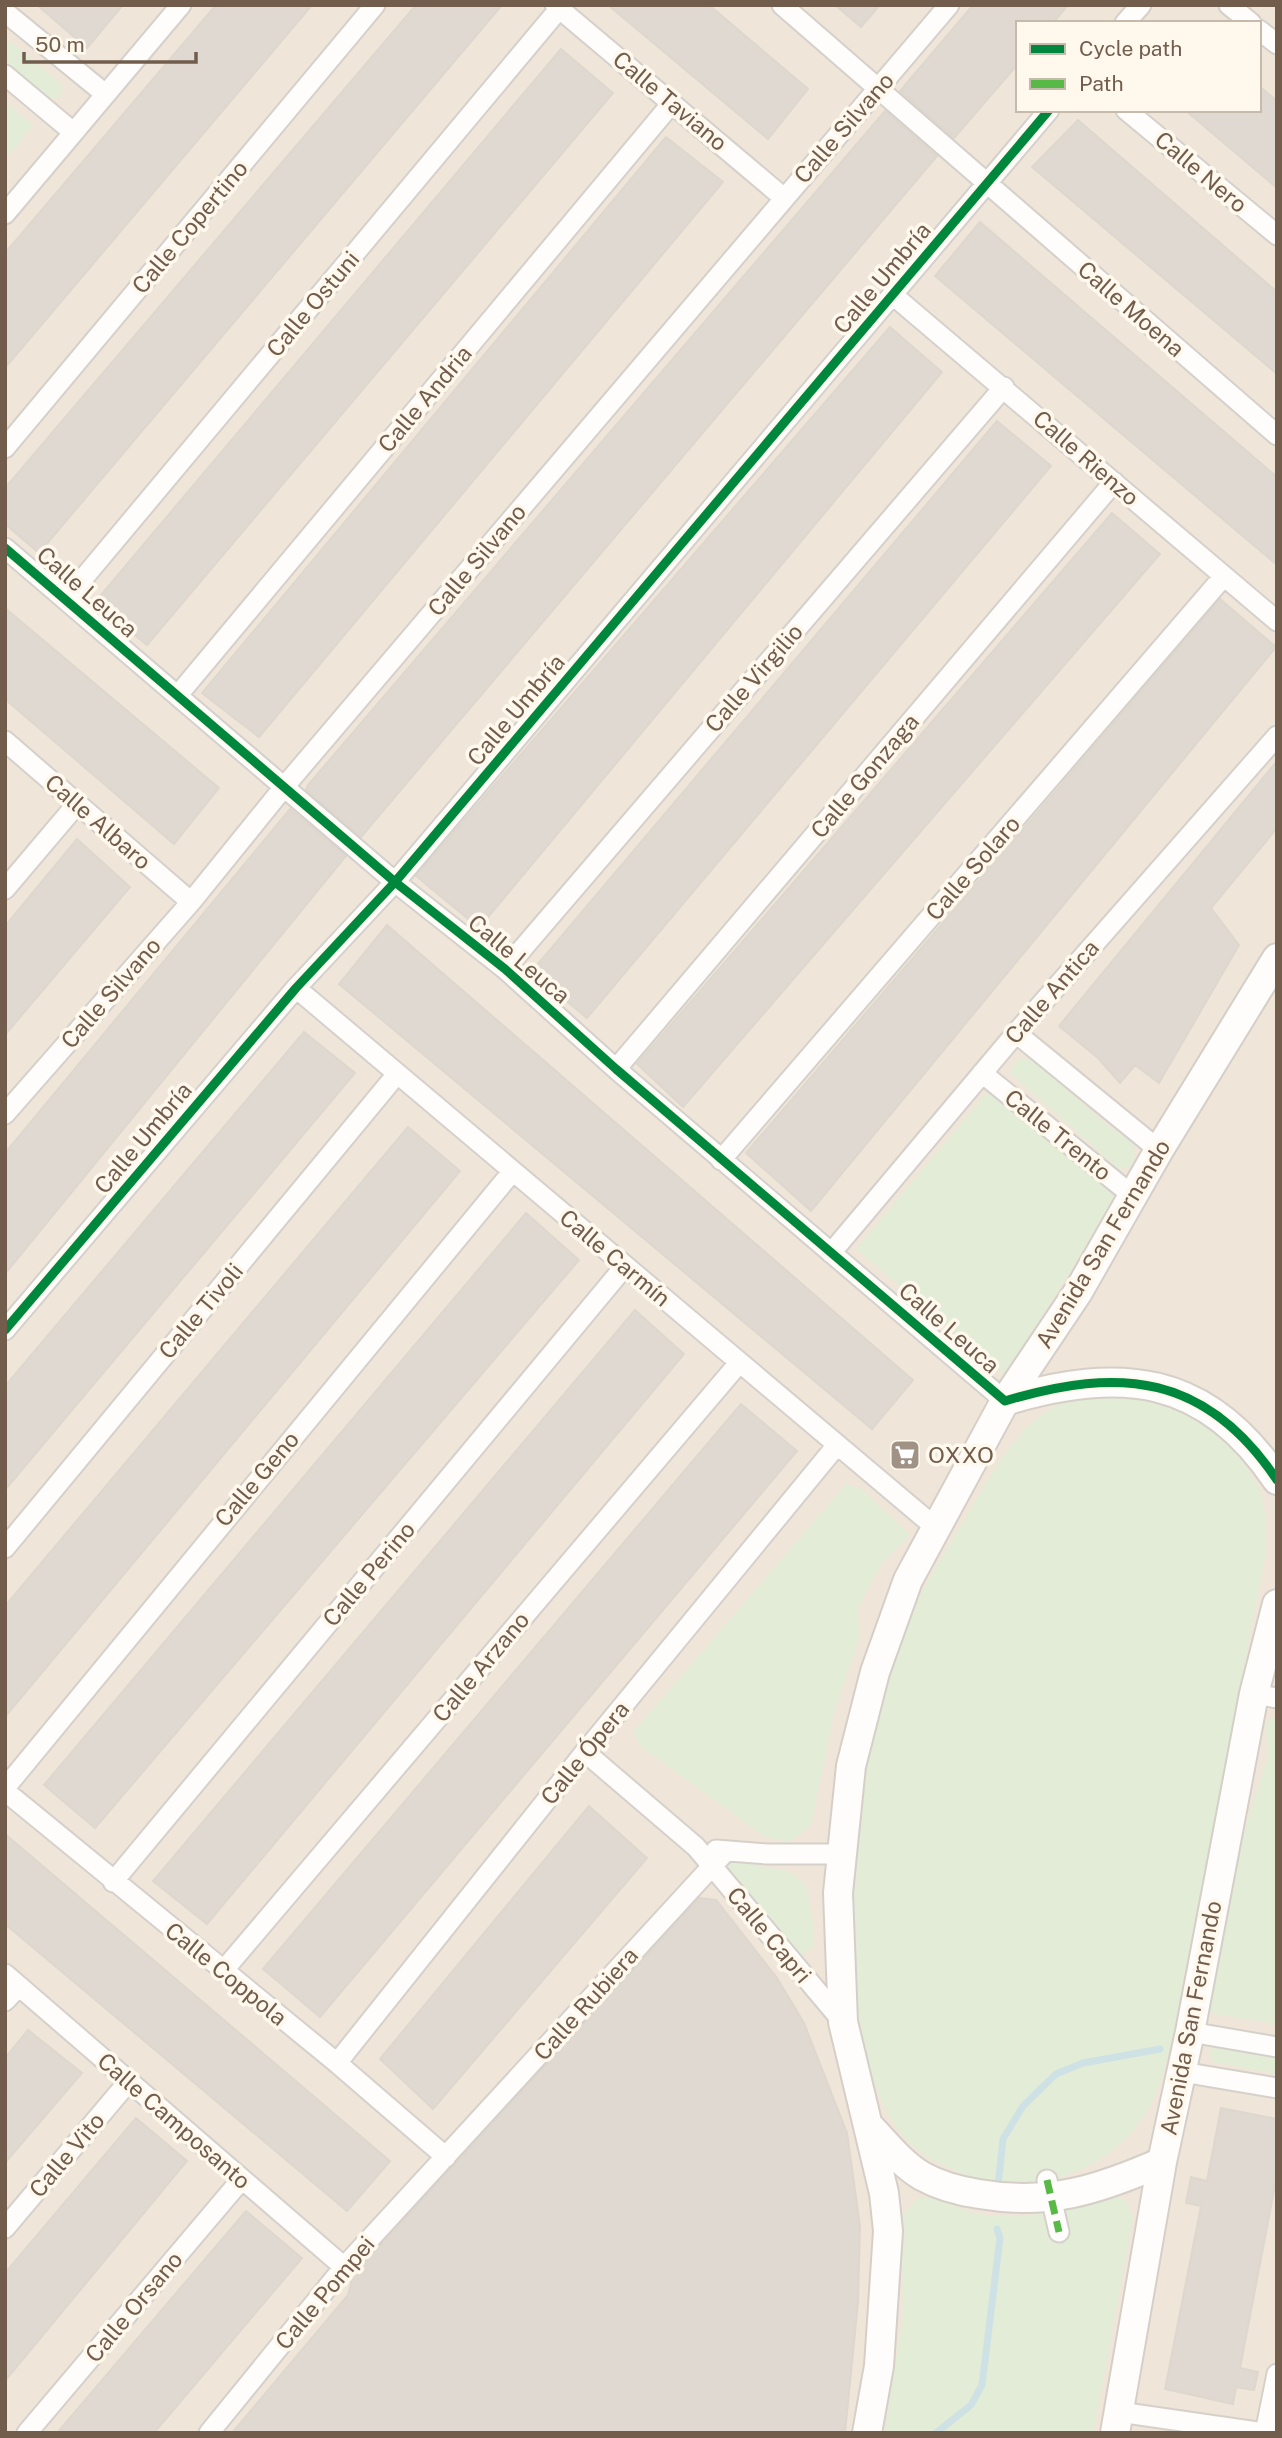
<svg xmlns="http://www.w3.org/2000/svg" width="1282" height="2438" viewBox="0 0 1282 2438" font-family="'Public Sans',sans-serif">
  <rect width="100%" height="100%" fill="#f6f3eb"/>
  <path fill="#efe6d9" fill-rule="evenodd" d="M 5,5 L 1277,5 L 1277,2433 L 5,2433 ZM 1018,23 L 1259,23 L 1259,110 L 1018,110 Z"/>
  <path fill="#e2ecd7" d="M 5,37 L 62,84 L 60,97 L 49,98 L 5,62 Z
    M 5,101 L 33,126 L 5,159 Z
    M 1024,1058 L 1037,1063 L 1106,1124 L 1133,1143 L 1135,1158 L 1130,1167 L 1119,1169 L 1010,1073 L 1015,1062 Z
    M 988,1091 L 1117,1194 L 1006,1376 L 856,1249 Z
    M 1103,1393 L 1175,1402 L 1230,1440 L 1260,1490 L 1266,1517 L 1266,1551 C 1242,1678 1218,1803 1193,1929 C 1183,1978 1173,2061 1151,2104 C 1128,2149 1084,2175 1036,2183 C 1008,2187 987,2183 961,2173 C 943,2166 924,2157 910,2143 C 844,2080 847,1891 857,1805 C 861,1765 877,1710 888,1672 C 904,1617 936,1567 965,1519 C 992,1474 1017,1420 1070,1399 C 1080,1395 1093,1395 1103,1393 Z
    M 846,1484 L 862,1489 L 910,1535 L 881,1564 L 858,1608 L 859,1638 L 834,1713 L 811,1825 L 790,1842 L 765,1837 L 639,1745 L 634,1731 Z
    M 1269,1718 L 1277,1719 L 1277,2024 L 1209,2013 L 1211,1970 L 1243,1833 L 1269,1754 L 1265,1727 Z
    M 731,1858 L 763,1867 L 789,1871 L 806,1885 L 814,1928 L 813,1946 L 804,1954 L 792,1952 L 722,1871 Z
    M 1212,2044 L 1277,2054 L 1277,2074 L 1213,2062 L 1210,2055 Z
    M 1113,2194 L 1127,2202 L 1133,2219 L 1093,2433 L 884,2433 L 903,2317 L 902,2216 L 918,2197 C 941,2197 958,2211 980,2214 C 1030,2221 1066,2209 1113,2194 Z"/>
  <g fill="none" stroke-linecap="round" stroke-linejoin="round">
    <path stroke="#cee2e5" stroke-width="7" d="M 998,2186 L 1003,2139 L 1023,2106 L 1056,2074 L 1083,2063 L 1160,2049
      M 936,2433 L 971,2405 L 982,2385 L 1000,2238 L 997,2229"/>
  </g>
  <path fill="#dfd9d1" stroke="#ded7ce" stroke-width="2" d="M 37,5 L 123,5 L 87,48 Z
    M 216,5 L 312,5 L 5,368 L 5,253 Z
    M 416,5 L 502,5 L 39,553 L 5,524 L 5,488 Z
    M 608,5 L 709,5 L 808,89 L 768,139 Z
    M 835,5 L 880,5 L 861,27 Z
    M 973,5 L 1068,5 L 1053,23 L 1018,23 L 1018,64 L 954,138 L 900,91 Z
    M 561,49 L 613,93 L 147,645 L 95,602 Z
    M 1259,86 L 1277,101 L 1277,188 L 1185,110 L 1259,110 Z
    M 885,111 L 937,156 L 361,837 L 306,790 L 308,785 Z
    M 1078,120 L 1277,292 L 1277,374 L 1032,167 Z
    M 666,137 L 723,182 L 259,737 L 202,693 Z
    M 980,222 L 1277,477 L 1277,565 L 935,276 Z
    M 890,327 L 942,372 L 479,928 L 416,876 Z
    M 997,421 L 1051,466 L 587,1018 L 531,972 Z
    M 1112,513 L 1160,554 L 683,1107 L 637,1064 Z
    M 1220,599 L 1276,647 L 811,1211 L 746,1153 Z
    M 5,608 L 219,788 L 174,844 L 5,699 Z
    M 1277,761 L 1277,828 L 1211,908 L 1239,945 L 1159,1083 L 1135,1065 L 1120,1083 L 1098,1058 L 1059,1026 Z
    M 290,809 L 346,856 L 5,1274 L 5,1153 Z
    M 77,839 L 130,887 L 5,1035 L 5,926 Z
    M 387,925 L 913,1380 L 872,1429 L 339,984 Z
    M 304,1032 L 355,1073 L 5,1490 L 5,1386 Z
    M 408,1127 L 460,1171 L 5,1717 L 5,1606 Z
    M 526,1213 L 579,1260 L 95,1828 L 44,1785 Z
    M 635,1310 L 684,1354 L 207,1924 L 153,1881 Z
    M 741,1404 L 797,1451 L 320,2017 L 263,1969 Z
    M 589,1806 L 647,1858 L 433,2109 L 380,2059 Z
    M 5,1834 L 390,2161 L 347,2211 L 5,1924 Z
    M 699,1898 L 716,1900 L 777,1978 L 804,2023 L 847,2133 L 860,2226 L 858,2302 L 845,2433 L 232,2433 L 348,2295 L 353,2275 Z
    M 28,2030 L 82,2073 L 5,2163 L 5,2058 Z
    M 1221,2108 L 1277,2119 L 1277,2175 L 1240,2368 L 1258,2372 L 1254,2390 L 1236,2387 L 1233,2404 L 1165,2389 L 1201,2206 L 1186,2203 L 1191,2177 L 1207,2181 Z
    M 136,2118 L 187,2161 L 5,2381 L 5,2273 Z
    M 246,2211 L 302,2258 L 154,2433 L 57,2433 Z"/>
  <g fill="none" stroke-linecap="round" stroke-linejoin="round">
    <g stroke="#d5d0ca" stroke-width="23">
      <path id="street" d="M 555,5 L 784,198
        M 782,5 L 1277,435
        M 1229,5 L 1251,23
        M 5,12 L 104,93
        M 1125,23 L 1141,5
        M 1259,30 L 1277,44
        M 5,75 L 73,132
        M 1126,110 L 1277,235
        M 5,214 L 181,5
        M 894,296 L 1277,621
        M 5,448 L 375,5
        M 5,548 L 395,882 L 505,969 L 616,1069 L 1005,1401
        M 66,599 L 559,9
        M 178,695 L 672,103
        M 5,741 L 191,902
        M 5,889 L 77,804
        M 505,969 L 1004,387
        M 296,988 L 935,1527
        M 1016,1033 L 1159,1150
        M 616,1069 L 1114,482
        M 982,1073 L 1133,1196
        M 5,1114 L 191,902 L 284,787 L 949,5
        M 721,1160 L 1224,576
        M 831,1253 L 1016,1033 L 1277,736
        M 5,1330 L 296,988 L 395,882 L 1049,110
        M 5,1548 L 397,1074
        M 1254,1694 L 1277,1698
        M 585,1752 L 696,1847 L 843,2022
        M 5,1788 L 512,1172
        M 5,1791 L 337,2063 L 446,2157
        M 716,1850 L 767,1854 L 840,1854
        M 113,1882 L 625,1266
        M 223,1971 L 739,1363
        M 5,1974 L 344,2267
        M 5,2001 L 19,1986
        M 1190,2032 L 1277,2047
        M 337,2063 L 585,1752 L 837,1445
        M 1182,2072 L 1277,2088
        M 1047,2180 L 1059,2232
        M 5,2228 L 129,2081
        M 1119,2412 L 1264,2433
        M 27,2433 L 241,2180
        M 209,2433 L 344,2267 L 726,1851
        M 1265,2433 L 1277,2374"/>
    </g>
    <g stroke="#d5cfc8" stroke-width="32">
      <path id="secondary" d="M 1005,1401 C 1120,1366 1206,1374 1277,1480
        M 871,2128 C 887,2145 902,2164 922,2176 C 940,2186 959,2191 979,2194 C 1049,2206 1098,2190 1162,2162
        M 867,2433 L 879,2366 L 888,2231 L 884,2193 L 843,2022 L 838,1893 L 851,1766 L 875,1672 L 908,1580 L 1005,1401 L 1078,1292 L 1159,1150 L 1277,958
        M 1115,2433 L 1162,2162 L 1190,2032 L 1254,1694 L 1277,1604"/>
    </g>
    <use href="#street" stroke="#fefdfc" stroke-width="19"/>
    <use href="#secondary" stroke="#fefdfc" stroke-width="28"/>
    <path stroke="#58b947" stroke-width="7" stroke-dasharray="14 7" stroke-linecap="butt" d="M 1047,2180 L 1059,2232"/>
    <g stroke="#fef8ed" stroke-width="13">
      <path id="cycleway" d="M 5,548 L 395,882 L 505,969 L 616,1069 L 1005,1401 C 1120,1366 1206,1374 1277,1480
        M 5,1330 L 296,988 L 395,882 L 1049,110"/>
    </g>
    <use href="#cycleway" stroke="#00873e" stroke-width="9"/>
  </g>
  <defs>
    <g id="supermarket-square" transform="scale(1.575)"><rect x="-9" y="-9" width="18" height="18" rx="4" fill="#a09284" stroke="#fef8ed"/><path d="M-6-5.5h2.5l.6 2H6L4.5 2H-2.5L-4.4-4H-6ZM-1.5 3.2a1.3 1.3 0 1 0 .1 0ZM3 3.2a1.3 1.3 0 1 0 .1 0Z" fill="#fff"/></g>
  </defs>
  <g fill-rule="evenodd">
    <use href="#supermarket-square" x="905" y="1455"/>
  </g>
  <g text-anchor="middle" stroke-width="7" stroke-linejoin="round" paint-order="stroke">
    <g font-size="23" fill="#725d4d" stroke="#fef8ed">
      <text transform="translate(670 101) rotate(40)" y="8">Calle Taviano</text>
      <text transform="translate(844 128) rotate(-49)" y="8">Calle Silvano</text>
      <text transform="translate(1201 172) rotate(40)" y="8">Calle Nero</text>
      <text transform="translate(190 227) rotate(-50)" y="8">Calle Copertino</text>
      <text transform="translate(882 278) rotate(-50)" y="8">Calle Umbría</text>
      <text transform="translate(313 304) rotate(-50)" y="8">Calle Ostuni</text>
      <text transform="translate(1131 309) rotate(41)" y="8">Calle Moena</text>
      <text transform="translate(425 399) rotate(-50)" y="8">Calle Andria</text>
      <text transform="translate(1086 458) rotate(41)" y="8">Calle Rienzo</text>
      <text transform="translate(477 560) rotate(-50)" y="8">Calle Silvano</text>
      <text transform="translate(87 592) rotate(41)" y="8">Calle Leuca</text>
      <text transform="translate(754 678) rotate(-49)" y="8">Calle Virgilio</text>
      <text transform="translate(516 710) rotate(-50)" y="8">Calle Umbría</text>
      <text transform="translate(865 776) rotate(-50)" y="8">Calle Gonzaga</text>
      <text transform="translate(98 822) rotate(41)" y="8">Calle Albaro</text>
      <text transform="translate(973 868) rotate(-49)" y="8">Calle Solaro</text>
      <text transform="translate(519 959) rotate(40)" y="8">Calle Leuca</text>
      <text transform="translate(1052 992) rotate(-49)" y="8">Calle Antica</text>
      <text transform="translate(111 993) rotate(-49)" y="8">Calle Silvano</text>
      <text transform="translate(1058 1135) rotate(39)" y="8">Calle Trento</text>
      <text transform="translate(143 1138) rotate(-50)" y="8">Calle Umbría</text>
      <text transform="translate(1103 1244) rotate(-59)" y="8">Avenida San Fernando</text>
      <text transform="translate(615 1258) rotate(40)" y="8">Calle Carmín</text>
      <text transform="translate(201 1311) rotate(-50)" y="8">Calle Tivoli</text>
      <text transform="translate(949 1328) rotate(41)" y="8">Calle Leuca</text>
      <text transform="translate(257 1479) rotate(-50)" y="8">Calle Geno</text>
      <text transform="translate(369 1574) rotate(-50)" y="8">Calle Perino</text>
      <text transform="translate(481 1667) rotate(-50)" y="8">Calle Arzano</text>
      <text transform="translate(585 1753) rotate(-51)" y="8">Calle Ópera</text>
      <text transform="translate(769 1935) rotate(50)" y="8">Calle Capri</text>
      <text transform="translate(226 1974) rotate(39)" y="8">Calle Coppola</text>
      <text transform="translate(586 2004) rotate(-48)" y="8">Calle Rubiera</text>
      <text transform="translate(1191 2018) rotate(-79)" y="8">Avenida San Fernando</text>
      <text transform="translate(174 2121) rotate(41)" y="8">Calle Camposanto</text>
      <text transform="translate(67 2155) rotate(-50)" y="8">Calle Vito</text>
      <text transform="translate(325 2293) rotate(-50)" y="8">Calle Pompei</text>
      <text transform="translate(134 2307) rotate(-50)" y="8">Calle Orsano</text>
    </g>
    <g font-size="23" fill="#725d4d" stroke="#fef8ed" text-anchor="start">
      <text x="928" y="1463">OXXO</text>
    </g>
  </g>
  <rect width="1282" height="2438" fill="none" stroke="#725d4d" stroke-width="14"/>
  <rect x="1016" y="21" width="245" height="91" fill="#fef8ed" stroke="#c6baad" stroke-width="2"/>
  <rect x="1030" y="44" width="35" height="10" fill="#00873e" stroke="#c6baad" stroke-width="2"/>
  <text x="1079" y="56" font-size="21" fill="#725d4d">Cycle path</text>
  <rect x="1030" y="79" width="35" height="10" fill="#58b947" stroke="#c6baad" stroke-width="2"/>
  <text x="1079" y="91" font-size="21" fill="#725d4d">Path</text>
  <path d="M24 52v10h172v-10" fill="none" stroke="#725d4d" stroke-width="3.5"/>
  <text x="35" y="52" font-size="21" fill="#725d4d" stroke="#fef8ed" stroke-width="5" paint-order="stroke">50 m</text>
</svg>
